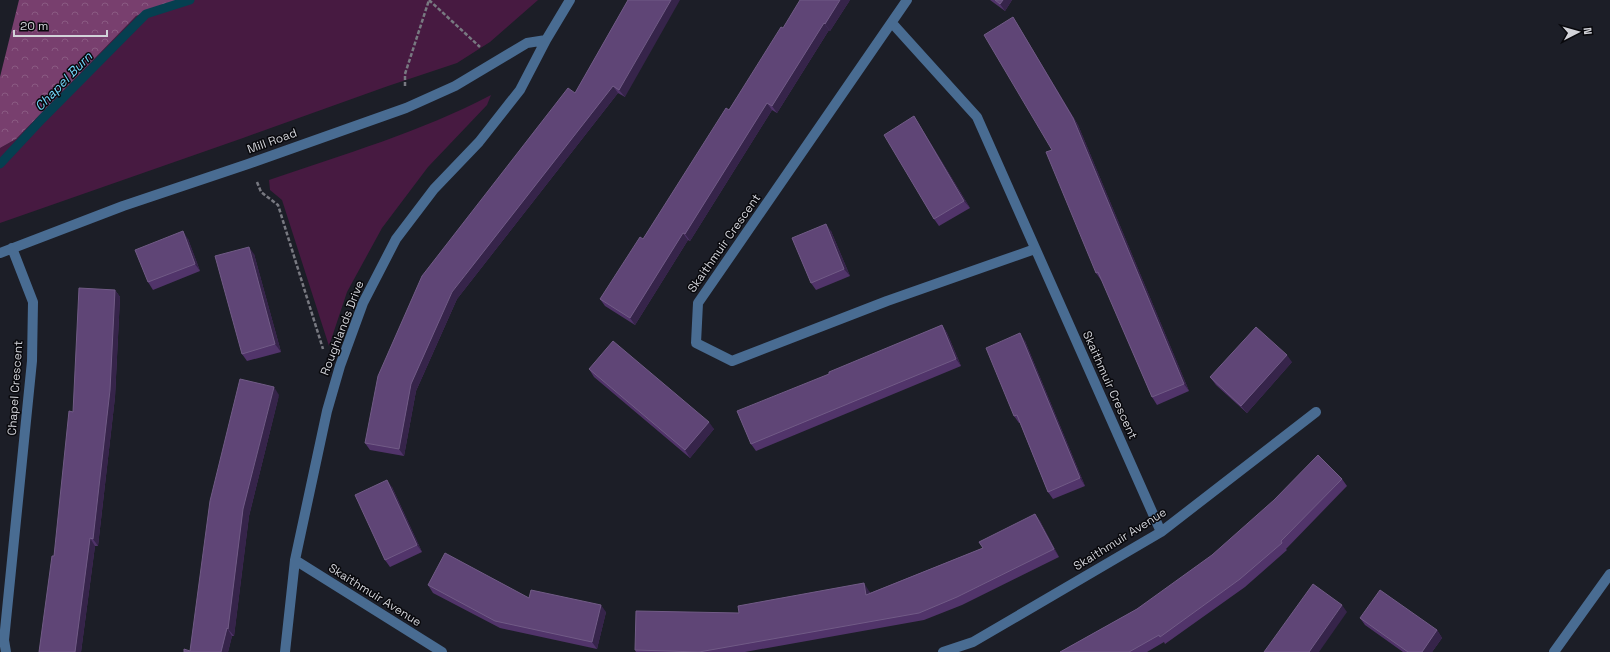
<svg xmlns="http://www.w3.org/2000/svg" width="1610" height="652" viewBox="0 0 1610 652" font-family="'Space Grotesk',sans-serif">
  <defs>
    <pattern id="forest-crowns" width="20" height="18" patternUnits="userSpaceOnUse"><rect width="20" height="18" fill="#783f6e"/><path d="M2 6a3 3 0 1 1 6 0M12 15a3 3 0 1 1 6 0" fill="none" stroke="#8a5a82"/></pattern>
  </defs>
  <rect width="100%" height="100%" fill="#1c1e27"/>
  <path fill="#471a41" d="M 180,0 L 538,0 L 490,42 L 457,63 L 388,86 L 243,138 L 0,223 L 0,148 L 16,139 L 136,16 Z
    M 491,95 L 487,105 L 428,167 L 382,228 L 347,292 L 329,346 L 282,200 L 270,190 L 269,180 C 344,154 421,132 491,95 Z"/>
  <path fill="url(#forest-crowns)" d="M 19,0 L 180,0 L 136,16 L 16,139 L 0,148 L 0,77 Z"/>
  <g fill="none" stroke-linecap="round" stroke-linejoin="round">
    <path stroke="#063f50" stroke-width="9" d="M 0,164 L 42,119 L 146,14 L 190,0"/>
    <path stroke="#787981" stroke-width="2.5" stroke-dasharray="4 2" stroke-linecap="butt" d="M 429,0 L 480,47
      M 405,86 L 405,74 L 429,0
      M 257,182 L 261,192 L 278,205 L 323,349"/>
    <path stroke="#496c92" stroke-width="10" d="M 907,0 L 698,303 L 696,343 L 732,361 L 887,301 L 1035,249
      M 892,23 L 977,117 L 1161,532
      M 0,253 L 123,206 L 248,164 L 406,108 L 455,86 L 527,43 L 546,40
      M 295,560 L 442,652
      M 6,652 L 4,640 L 32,361 L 33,302 L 12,248
      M 285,652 L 295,560 L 327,411 L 340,366 L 363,303 L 396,239 L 434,189 L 479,142 L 520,90 L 546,40 L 570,0
      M 943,652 L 973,642 L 1161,532 L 1316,412
      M 1554,652 L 1610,574"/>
  </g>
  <path fill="#51346a" d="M 628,0 L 625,97 L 618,93 L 457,299 L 416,391 L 404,456 L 370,450 L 365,443 L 575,93 Z
    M 850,0 L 830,31 L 829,30 L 777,113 L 772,110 L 690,241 L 688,240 L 635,325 L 605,306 L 600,299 L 643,239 L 783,28 Z
    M 990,0 L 1012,0 L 1005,11 Z
    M 1013,17 L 1018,25 L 1078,125 L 1189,391 L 1157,405 L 1152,397 L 1102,280 L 1101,280 L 1096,273 L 1052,150 Z
    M 914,116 L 919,124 L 970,208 L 939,226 L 934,219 Z
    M 831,231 L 850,276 L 816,290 L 811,283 Z
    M 188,239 L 200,271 L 153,290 L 148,282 Z
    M 254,254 L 281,352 L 247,361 L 242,354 Z
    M 115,290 L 120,297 L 115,397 L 98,546 L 95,546 L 81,652 L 39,652 L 54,556 Z
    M 942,325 L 947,333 L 961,366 L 756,451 L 751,444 L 829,374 Z
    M 1025,341 L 1085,486 L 1053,499 L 1048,492 L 1020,423 L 1019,423 L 1014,416 Z
    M 1292,362 L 1247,413 L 1216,385 L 1210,377 Z
    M 589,369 L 714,429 L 690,458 L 594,377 Z
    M 279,395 L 249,516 L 234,636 L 232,636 L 228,652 L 184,652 L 190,651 Z
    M 1342,479 L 1347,486 L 1286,549 L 1287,550 L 1245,587 L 1165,644 L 1164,642 L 1147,652 L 1060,652 L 1137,609 Z
    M 392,487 L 422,552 L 390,567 L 385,560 Z
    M 1035,514 L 1040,521 L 1059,557 L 962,605 L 924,620 L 745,652 L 636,652 L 635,650 L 739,613 L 869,591 L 870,593 L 983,548 Z
    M 428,585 L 529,598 L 606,612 L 597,649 L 500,628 L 433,593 Z
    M 1360,618 L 1437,630 L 1442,638 L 1432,652 L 1403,652 L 1365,625 Z"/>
  <path fill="#36244a" d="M 671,0 L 680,0 L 625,97 L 619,90 Z
    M 840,0 L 850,0 L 830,31 L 825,24 Z
    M 1003,0 L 1012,0 L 1005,11 L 1000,4 Z
    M 1013,17 L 1018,25 L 1078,125 L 1189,391 L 1184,384 Z
    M 824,23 L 829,30 L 777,113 L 772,106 Z
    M 613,86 L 618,93 L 457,299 L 416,391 L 404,456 L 399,449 L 411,384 L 452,292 Z
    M 767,103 L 772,110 L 690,241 L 685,234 Z
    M 914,116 L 919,124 L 970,208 L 964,201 Z
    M 826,224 L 831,231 L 850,276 L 844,269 Z
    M 183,231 L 188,239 L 200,271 L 195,264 Z
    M 683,233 L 688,240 L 635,325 L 630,318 Z
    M 249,247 L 254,254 L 281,352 L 275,344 Z
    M 115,290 L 120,297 L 115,397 L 98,546 L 93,539 Z
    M 942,325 L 947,333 L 961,366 L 956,359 Z
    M 1020,333 L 1025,341 L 1085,486 L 1080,478 Z
    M 1287,355 L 1292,362 L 1247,413 L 1241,406 Z
    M 274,387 L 279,395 L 249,516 L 234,636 L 228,629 L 243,509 Z
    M 709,422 L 714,429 L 690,458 L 685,450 Z
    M 387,480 L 392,487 L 422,552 L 417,545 Z
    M 1035,514 L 1040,521 L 1059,557 L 1054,549 Z
    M 90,538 L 95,546 L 81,652 L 75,652 Z
    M 864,583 L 869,591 L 871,602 L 866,595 Z
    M 601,605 L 606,612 L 597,649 L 592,642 Z
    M 1342,605 L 1347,612 L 1319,652 L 1309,652 Z
    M 227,628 L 232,636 L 228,652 L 221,652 Z
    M 1437,630 L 1442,638 L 1432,652 L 1422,652 Z"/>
  <path fill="#5f4576" stroke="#715b86" d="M 628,0 L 671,0 L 619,90 L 613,86 L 452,292 L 411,384 L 399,449 L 365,443 L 378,376 L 422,276 L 568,88 L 575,93 Z
    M 800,0 L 840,0 L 825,24 L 824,23 L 772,106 L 767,103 L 685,234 L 683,233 L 630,318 L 600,299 L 640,237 L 643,239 L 726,108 L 729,110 L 781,27 L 783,28 Z
    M 995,0 L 1003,0 L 1000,4 Z
    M 1013,17 L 1073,118 L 1184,384 L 1152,397 L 1098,272 L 1096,273 L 1046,152 L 1052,150 L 984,35 Z
    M 914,116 L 964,201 L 934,219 L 884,135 Z
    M 826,224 L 844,269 L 811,283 L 792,238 Z
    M 183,231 L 195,264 L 148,282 L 135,250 Z
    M 249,247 L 275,344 L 242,354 L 215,256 Z
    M 79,288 L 115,290 L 110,390 L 93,539 L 90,538 L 75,652 L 39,652 L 52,556 L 54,556 L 69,411 L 73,412 Z
    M 942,325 L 956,359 L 751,444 L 737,411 L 829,374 L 829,372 Z
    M 1256,327 L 1287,355 L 1241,406 L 1210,377 Z
    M 1020,333 L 1080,478 L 1048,492 L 1017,415 L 1014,416 L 986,348 Z
    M 613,341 L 709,422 L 685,450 L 589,369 Z
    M 240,379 L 274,387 L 243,509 L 228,629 L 227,628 L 221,652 L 184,652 L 184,649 L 190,651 L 210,501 Z
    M 1318,455 L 1342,479 L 1281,541 L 1282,543 L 1240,579 L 1160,637 L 1159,635 L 1129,652 L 1060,652 L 1137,609 L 1212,555 L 1274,500 Z
    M 387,480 L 417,545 L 385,560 L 355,495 Z
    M 1035,514 L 1054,549 L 957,597 L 919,613 L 699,652 L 635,650 L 636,611 L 739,613 L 738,606 L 864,583 L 866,595 L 983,548 L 979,542 Z
    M 445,553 L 529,598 L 531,590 L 601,605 L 592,642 L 495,621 L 428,585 Z
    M 1313,584 L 1342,605 L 1309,652 L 1264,652 Z
    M 1380,590 L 1437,630 L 1422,652 L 1408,652 L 1360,618 Z"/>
  <g text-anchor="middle" stroke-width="3" stroke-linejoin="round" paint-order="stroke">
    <g font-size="12" fill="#d2d3d9" stroke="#08080c">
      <text transform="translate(272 141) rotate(-20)" y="4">Mill Road</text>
      <text transform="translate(724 243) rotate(-55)" y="4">Skaithmuir Crescent</text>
      <text transform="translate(342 328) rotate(-69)" y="4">Roughlands Drive</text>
      <text transform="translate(1110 385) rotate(66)" y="4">Skaithmuir Crescent</text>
      <text transform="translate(15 388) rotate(-86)" y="4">Chapel Crescent</text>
      <text transform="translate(1120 539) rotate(-32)" y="4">Skaithmuir Avenue</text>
      <text transform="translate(375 595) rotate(32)" y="4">Skaithmuir Avenue</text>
    </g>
    <g font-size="13" font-style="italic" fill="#72d5f9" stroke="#08080c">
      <text transform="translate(63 81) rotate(-46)" y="5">Chapel Burn</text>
    </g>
  </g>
  <g transform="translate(1578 32) rotate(84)" stroke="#08080c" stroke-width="3" paint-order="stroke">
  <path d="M0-3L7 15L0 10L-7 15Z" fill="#d2d3d9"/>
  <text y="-6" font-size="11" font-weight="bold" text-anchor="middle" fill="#d2d3d9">N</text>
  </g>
  <path d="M14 30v6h93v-6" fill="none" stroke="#d2d3d9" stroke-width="2"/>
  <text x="20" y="30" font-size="12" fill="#d2d3d9" stroke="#08080c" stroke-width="3" paint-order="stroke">20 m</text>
</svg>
